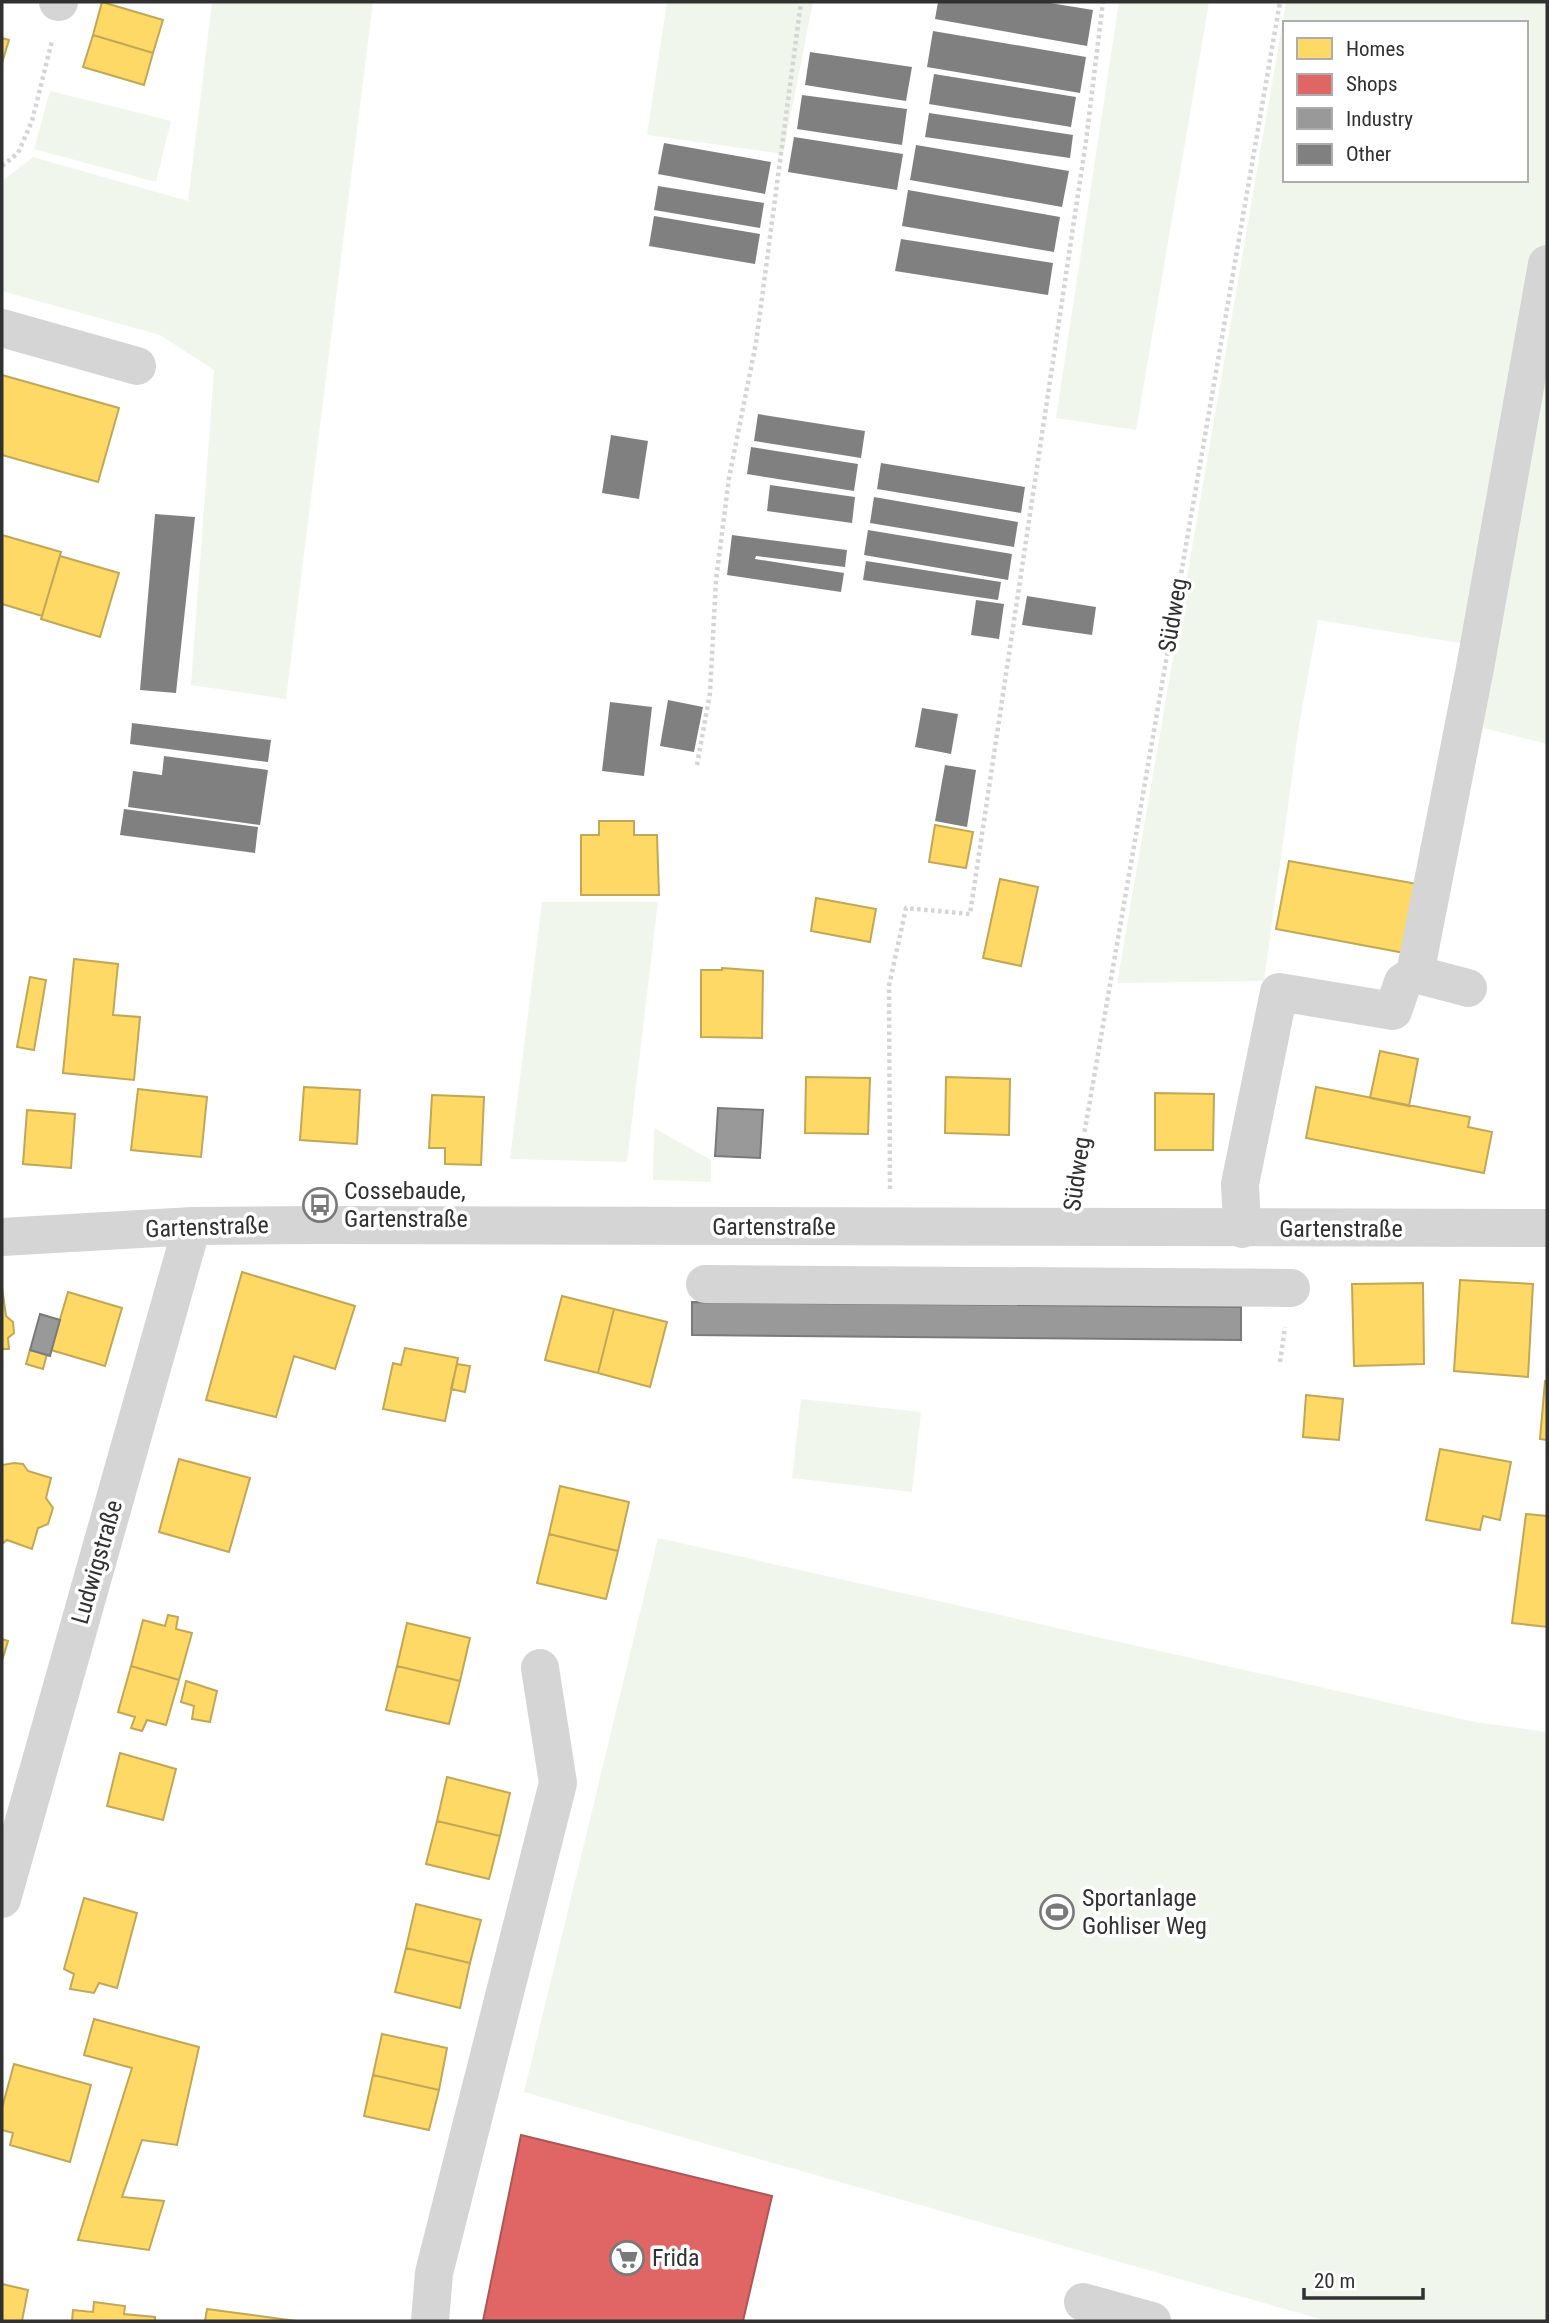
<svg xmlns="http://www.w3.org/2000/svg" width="1549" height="2323" viewBox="0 0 1549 2323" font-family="'Roboto Condensed',sans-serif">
  <rect width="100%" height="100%" fill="#fff"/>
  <path fill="#f1f6ed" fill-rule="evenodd" d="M 212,2 L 373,2 L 286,699 L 191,685 L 214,370 L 160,335 L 2,291 L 2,181 L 33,157 L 188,201 Z
    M 667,2 L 813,2 L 783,154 L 647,135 Z
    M 1119,2 L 1209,2 L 1136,430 L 1056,418 Z
    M 1286,2 L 1547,2 L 1547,744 L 1467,724 L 1484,647 L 1318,620 L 1299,726 L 1264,981 L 1117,983 ZM 1285,23 L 1526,23 L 1526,180 L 1285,180 Z
    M 50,91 L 171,121 L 156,182 L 34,149 Z
    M 542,902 L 658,902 L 627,1162 L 510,1159 Z
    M 654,1128 L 711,1160 L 711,1182 L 653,1180 Z
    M 801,1399 L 921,1412 L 912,1492 L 792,1478 Z
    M 658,1538 L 1475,1722 L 1547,1732 L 1547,2321 L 1327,2321 L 524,2092 Z"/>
  <path fill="#ffd966" stroke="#c1a756" stroke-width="2" d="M 102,2 L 163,20 L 153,53 L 93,35 Z
    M 93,35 L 153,53 L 144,85 L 83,67 Z
    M 2,38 L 9,40 L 2,63 Z
    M 2,375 L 119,408 L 98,482 L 2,455 Z
    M 2,535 L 61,552 L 42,616 L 2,604 Z
    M 60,556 L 119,573 L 100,637 L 41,619 Z
    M 599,821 L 634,821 L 634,835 L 657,835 L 659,895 L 581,895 L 581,835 L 599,835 Z
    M 935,825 L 973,832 L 966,868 L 929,862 Z
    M 1289,861 L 1423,885 L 1410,954 L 1276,929 Z
    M 1000,879 L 1038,887 L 1021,966 L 983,958 Z
    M 816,898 L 876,909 L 870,942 L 811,931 Z
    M 74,959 L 118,964 L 113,1015 L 140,1017 L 134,1080 L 63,1073 Z
    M 722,968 L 763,971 L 762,1038 L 701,1037 L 701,970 L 722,970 Z
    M 30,977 L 46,980 L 34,1050 L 17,1047 Z
    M 1380,1051 L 1418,1059 L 1409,1106 L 1370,1098 Z
    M 806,1077 L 870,1078 L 868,1134 L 805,1133 Z
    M 946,1077 L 1010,1079 L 1009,1135 L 945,1133 Z
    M 304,1087 L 360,1090 L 357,1144 L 300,1140 Z
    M 1316,1087 L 1470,1117 L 1468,1127 L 1492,1132 L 1484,1173 L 1306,1138 Z
    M 138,1089 L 207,1097 L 201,1157 L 131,1150 Z
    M 1155,1093 L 1214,1094 L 1213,1150 L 1155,1150 Z
    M 432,1095 L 484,1097 L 481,1165 L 445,1164 L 445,1148 L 429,1148 Z
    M 27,1110 L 75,1114 L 71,1168 L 23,1164 Z
    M 242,1272 L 355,1306 L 335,1369 L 294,1356 L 276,1417 L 206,1400 Z
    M 1460,1280 L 1533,1284 L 1528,1377 L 1454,1371 Z
    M 1423,1283 L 1424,1364 L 1354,1366 L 1352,1284 Z
    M 2,1287 L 6,1316 L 13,1322 L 14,1333 L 8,1338 L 9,1349 L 2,1349 Z
    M 68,1292 L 122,1308 L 105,1366 L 51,1350 Z
    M 562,1296 L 614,1309 L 598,1373 L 545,1360 Z
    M 614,1309 L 667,1322 L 650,1387 L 598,1373 Z
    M 405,1348 L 458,1358 L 445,1421 L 383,1409 L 393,1363 L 401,1365 Z
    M 30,1350 L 47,1354 L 43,1369 L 26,1364 Z
    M 457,1364 L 470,1366 L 465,1392 L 451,1389 Z
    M 1545,1381 L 1547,1381 L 1547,1440 L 1540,1439 Z
    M 1306,1395 L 1343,1399 L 1339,1440 L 1303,1437 Z
    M 1440,1449 L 1511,1462 L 1500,1520 L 1483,1516 L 1480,1530 L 1426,1520 Z
    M 179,1459 L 250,1478 L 229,1552 L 159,1532 Z
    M 14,1463 L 23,1464 L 28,1471 L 51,1478 L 46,1498 L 53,1508 L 48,1524 L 38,1528 L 32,1549 L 7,1540 L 2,1544 L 2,1465 Z
    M 560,1486 L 629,1502 L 618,1551 L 549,1534 Z
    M 1526,1514 L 1547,1516 L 1547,1627 L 1512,1623 Z
    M 549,1534 L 618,1551 L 606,1599 L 537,1583 Z
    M 168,1615 L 178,1617 L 176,1629 L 192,1633 L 179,1680 L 131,1666 L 143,1620 L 165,1626 Z
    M 407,1623 L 470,1638 L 460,1681 L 397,1666 Z
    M 2,1639 L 8,1641 L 2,1661 Z
    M 131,1666 L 179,1680 L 166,1725 L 147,1720 L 142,1731 L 131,1728 L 135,1717 L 118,1712 Z
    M 397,1666 L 460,1681 L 449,1724 L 386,1710 Z
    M 186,1681 L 217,1691 L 210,1722 L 192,1719 L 194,1706 L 181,1702 Z
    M 120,1753 L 176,1769 L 163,1820 L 107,1806 Z
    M 447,1777 L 510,1793 L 500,1836 L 437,1821 Z
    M 437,1821 L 500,1836 L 489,1879 L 426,1864 Z
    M 84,1898 L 137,1913 L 117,1988 L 99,1983 L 94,1993 L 70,1989 L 74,1974 L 64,1969 Z
    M 416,1904 L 481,1920 L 470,1963 L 406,1948 Z
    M 406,1948 L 470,1963 L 460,2008 L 395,1992 Z
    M 94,2019 L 199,2047 L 177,2145 L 142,2140 L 122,2197 L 164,2201 L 149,2250 L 78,2240 L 132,2068 L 84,2055 Z
    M 382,2034 L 447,2048 L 439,2090 L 373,2075 Z
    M 14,2064 L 91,2085 L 70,2162 L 10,2145 L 13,2133 L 2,2130 L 2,2108 Z
    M 373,2075 L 439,2090 L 429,2130 L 364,2116 Z
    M 2,2284 L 28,2290 L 22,2321 L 2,2321 Z
    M 94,2302 L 125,2306 L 124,2314 L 155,2317 L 155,2321 L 72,2321 L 73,2310 L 93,2312 Z
    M 207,2309 L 296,2321 L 205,2321 Z"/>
  <path fill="#e06666" stroke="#ac5656" stroke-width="2" d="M 521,2135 L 772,2196 L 743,2321 L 483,2321 Z"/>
  <path fill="#999" stroke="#7a7a7a" stroke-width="2" d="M 718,1108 L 763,1110 L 760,1158 L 715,1156 Z
    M 692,1302 L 1241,1307 L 1241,1340 L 692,1335 Z
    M 40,1314 L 60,1320 L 50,1356 L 30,1350 Z"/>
  <path fill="#808080" d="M 938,2 L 1044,2 L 1093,10 L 1087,46 L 935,19 Z
    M 933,31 L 1086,57 L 1080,93 L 927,67 Z
    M 810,52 L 912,67 L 906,101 L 805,85 Z
    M 934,74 L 1076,97 L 1071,127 L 929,104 Z
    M 802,95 L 907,109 L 902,145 L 797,129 Z
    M 929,113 L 1073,135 L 1070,158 L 925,137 Z
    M 794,137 L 903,154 L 897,190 L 788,172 Z
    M 664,143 L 771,162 L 765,194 L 658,174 Z
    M 916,145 L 1069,171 L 1062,207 L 910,180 Z
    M 658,186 L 764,203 L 760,228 L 654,210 Z
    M 908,190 L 1060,217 L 1054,252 L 902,226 Z
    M 654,216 L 760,234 L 755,264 L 649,246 Z
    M 901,239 L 1053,263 L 1048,295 L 895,271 Z
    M 758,414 L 865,431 L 861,458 L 754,441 Z
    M 611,435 L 648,441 L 639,499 L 602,493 Z
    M 751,447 L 858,464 L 854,491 L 747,474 Z
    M 881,463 L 1025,487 L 1021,513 L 877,489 Z
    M 770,485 L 855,497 L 852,523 L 767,511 Z
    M 874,497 L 1018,522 L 1014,547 L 870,523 Z
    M 155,514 L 195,517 L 176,693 L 140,690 Z
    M 868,530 L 1012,554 L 1008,580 L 864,555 Z
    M 732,535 L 847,550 L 845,567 L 756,556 L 755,559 L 844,573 L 841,592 L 727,575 Z
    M 866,561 L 1001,582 L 998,600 L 863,580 Z
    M 1027,596 L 1096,607 L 1092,635 L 1022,625 Z
    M 976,600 L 1004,604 L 999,639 L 971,635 Z
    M 668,700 L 703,707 L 694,752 L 660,746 Z
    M 610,702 L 652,707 L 644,776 L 602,771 Z
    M 922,708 L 958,714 L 951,754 L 915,747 Z
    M 132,723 L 271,740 L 268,762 L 130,744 Z
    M 164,756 L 268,770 L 260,825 L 128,807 L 133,771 L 162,775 Z
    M 945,765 L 976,770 L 967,827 L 935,821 Z
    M 124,809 L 258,827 L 255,853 L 120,835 Z"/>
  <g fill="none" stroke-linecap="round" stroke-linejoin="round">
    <path stroke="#d5d5d5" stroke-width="4.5" stroke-dasharray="3.5 3.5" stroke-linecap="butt" d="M 2,166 L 18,153 L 32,121 L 52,41
      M 697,765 L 710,693 L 716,580 L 729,478 L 756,343 L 801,2
      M 1075,1187 L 1280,2
      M 890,1189 L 889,986 L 906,908 L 970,914 L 1086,141 L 1103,2
      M 1280,1362 L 1285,1327"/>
    <path stroke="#d5d5d5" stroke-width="38" d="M 58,2 L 59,2
      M 2,328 L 137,366
      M 1415,974 L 1475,668 L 1547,264
      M 1242,1229 L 1240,1184 L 1279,992 L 1393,1011 L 1403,982 L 1415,974 L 1468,988
      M 2,1237 L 192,1226 L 319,1225 L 1547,1228
      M 705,1284 L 1291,1288
      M 2,1899 L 192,1226
      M 1083,2302 L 1152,2321
      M 430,2321 L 434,2273 L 558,1783 L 540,1668"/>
  </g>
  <defs>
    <g id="bus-ring" transform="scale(1.75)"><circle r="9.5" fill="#fff" stroke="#797979" stroke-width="1.5"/><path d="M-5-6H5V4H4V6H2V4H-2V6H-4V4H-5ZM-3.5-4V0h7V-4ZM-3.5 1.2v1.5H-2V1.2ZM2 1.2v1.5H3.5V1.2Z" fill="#797979"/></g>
    <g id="stadium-ring" transform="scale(1.75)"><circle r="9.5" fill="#fff" stroke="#797979" stroke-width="1.5"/><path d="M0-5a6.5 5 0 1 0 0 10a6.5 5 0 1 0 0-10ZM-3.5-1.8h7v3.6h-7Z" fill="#797979"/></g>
    <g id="supermarket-ring" transform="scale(1.75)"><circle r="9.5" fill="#fff" stroke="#797979" stroke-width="1.5"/><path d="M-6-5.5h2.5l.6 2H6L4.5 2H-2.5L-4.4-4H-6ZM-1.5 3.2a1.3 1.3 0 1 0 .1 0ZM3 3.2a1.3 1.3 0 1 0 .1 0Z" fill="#797979"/></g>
  </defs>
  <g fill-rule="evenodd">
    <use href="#bus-ring" x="320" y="1205"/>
    <use href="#stadium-ring" x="1057" y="1912"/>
    <use href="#supermarket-ring" x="627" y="2258"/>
  </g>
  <g text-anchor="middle" stroke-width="7" stroke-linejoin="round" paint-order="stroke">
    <g font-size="24" fill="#313131" stroke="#fff">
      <text transform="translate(1173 615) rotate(-80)" y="8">Südweg</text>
      <text transform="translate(1077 1174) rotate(-82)" y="8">Südweg</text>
      <text transform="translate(207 1227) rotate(-2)" y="8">Gartenstraße</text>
      <text x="774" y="1235">Gartenstraße</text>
      <text x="1341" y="1237">Gartenstraße</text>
      <text transform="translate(97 1562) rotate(-74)" y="8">Ludwigstraße</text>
    </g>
    <g font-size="24" fill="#313131" stroke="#fff" text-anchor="start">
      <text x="344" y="1199">Cossebaude,<tspan x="344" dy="28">Gartenstraße</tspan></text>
      <text x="1082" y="1906">Sportanlage<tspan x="1082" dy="28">Gohliser Weg</tspan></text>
      <text x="652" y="2266">Frida</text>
    </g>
  </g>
  <rect width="1549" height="2323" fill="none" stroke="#313131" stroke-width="7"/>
  <rect x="1283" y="21" width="245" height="161" fill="#ffffff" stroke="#adadad" stroke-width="2"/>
  <rect x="1297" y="38" width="35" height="21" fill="#ffd966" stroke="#adadad" stroke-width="2"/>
  <text x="1346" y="56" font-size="21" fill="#313131">Homes</text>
  <rect x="1297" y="74" width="35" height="21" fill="#e06666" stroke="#adadad" stroke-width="2"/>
  <text x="1346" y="91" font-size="21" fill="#313131">Shops</text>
  <rect x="1297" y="108" width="35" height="21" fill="#999999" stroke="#adadad" stroke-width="2"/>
  <text x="1346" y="126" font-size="21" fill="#313131">Industry</text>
  <rect x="1297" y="144" width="35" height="21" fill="#808080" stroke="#adadad" stroke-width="2"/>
  <text x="1346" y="161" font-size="21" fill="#313131">Other</text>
  <path d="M1304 2288v10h119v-10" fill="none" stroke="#313131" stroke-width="3.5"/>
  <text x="1314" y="2288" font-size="21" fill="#313131" stroke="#ffffff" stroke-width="5" paint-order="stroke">20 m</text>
</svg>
